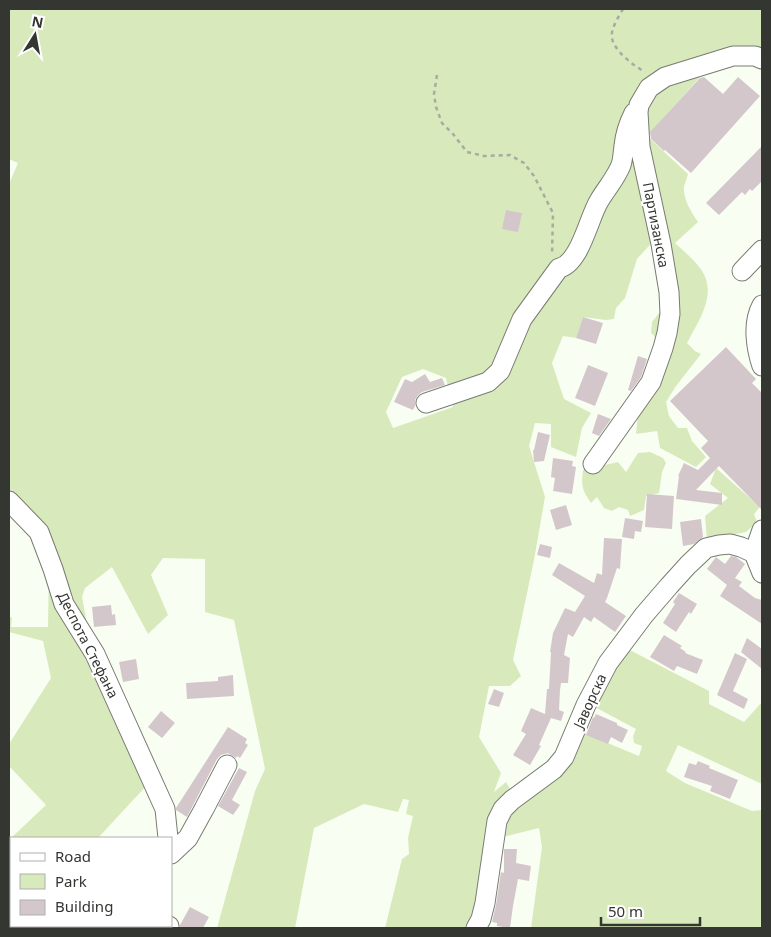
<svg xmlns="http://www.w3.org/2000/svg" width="771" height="937" viewBox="0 0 771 937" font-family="'Noto Sans',sans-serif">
  <rect width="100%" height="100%" fill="#f9fef3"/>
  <path fill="#d8eabb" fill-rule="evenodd" d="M 9,9 L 762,9 L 762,46 L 756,51 L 735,51 L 701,55 L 665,72 L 698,74 L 702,75 L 647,136 L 688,174 C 687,178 685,183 684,187 C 683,199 691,212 698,222 L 675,243 C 684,251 693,259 700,268 C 719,293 699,320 687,343 L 695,351 L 701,354 L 676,386 L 666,402 L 669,416 L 678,428 L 687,428 L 692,441 L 706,457 L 696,467 L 660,448 L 657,431 L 636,434 L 639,403 L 660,341 L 651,333 L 652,322 L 665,305 L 657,237 L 637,259 L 625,298 L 616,308 L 614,319 L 606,320 L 583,317 L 576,338 L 563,336 L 552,363 L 564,399 L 591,413 L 582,428 L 576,457 L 551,447 L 551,424 L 535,423 L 529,446 L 545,497 L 534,560 L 513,660 L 521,676 L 510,686 L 489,686 L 479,737 L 501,773 L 494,792 L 506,782 L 513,794 L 478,908 L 470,928 L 385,928 L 402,859 L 409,854 L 408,838 L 413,816 L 406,814 L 409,800 L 403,799 L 398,812 L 364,804 L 314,828 L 295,928 L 217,928 L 255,791 L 265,769 L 234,620 L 205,612 L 205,559 L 163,558 L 151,575 L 168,615 L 148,634 L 112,567 L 85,588 L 82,597 L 85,613 L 89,639 L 148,784 L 98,838 L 11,838 L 11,926 L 9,928 L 9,836 L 11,838 L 46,805 L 9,766 L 9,744 L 51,678 L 43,641 L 9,632 L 9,618 L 12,617 L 11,627 L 48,627 L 49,567 C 43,548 23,525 9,512 L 9,184 L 18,163 L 9,159 ZM 423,369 L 446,378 L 453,407 L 393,428 L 386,412 L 402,377 Z
    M 650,452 L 663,458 L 666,463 L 662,472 L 659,493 L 646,496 L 644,510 L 630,516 L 628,510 L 619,507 L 612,511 L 604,508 L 597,497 L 591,503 C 582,490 581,486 583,470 L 599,472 L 601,466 L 618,462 L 626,472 L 638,453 Z
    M 716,468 L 760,507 L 754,514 L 757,522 L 746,532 L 707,540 L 705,516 L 728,498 L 710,484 Z
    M 624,647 L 709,691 L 709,704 L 744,722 L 762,702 L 762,784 L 678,745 L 666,771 L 685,783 L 752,811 L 762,810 L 762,928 L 531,928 L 542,847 L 539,828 L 499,838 L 504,819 L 581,732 L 639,756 L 642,746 L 634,743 L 633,736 L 636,729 L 591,705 Z"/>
  <path fill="#d3c7cb" d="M 704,77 L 723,94 L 738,77 L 760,96 L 691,173 L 665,150 L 664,151 L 651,139 L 650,132 L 700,78 Z
    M 762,146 L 762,181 L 752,191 L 750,189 L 745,195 L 742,192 L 719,215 L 706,203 Z
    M 506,210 L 522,213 L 518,232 L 502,229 Z
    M 583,317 L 603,323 L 596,344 L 576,338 Z
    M 726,347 L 756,379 L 752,383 L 762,393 L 762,510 L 719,466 L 696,490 L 722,493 L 722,505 L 676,499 L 679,476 L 678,476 L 684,463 L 698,470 L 710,458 L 701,448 L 708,441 L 670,401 Z
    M 638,356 L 647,359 L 641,377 L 631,391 L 628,390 Z
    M 588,365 L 608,373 L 595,406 L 575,398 Z
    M 425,374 L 430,382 L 442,378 L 445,385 L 422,392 L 418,395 L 415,400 L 415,406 L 413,410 L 394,402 L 405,379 L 412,382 Z
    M 598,414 L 611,419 L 599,436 L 592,433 Z
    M 538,432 L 550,435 L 544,461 L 534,462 L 533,450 L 534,450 Z
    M 553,458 L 573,461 L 572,466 L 576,467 L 572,494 L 553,491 L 555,478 L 551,477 Z
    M 647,494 L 674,496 L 672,529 L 645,527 Z
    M 566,505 L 572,525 L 556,530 L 550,510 Z
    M 625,518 L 643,521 L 641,532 L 635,531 L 634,539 L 622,537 Z
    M 701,519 L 703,537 L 694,544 L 683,546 L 680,522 Z
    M 604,538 L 622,539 L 620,569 L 617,568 L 607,598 L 605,602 L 626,616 L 615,632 L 594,617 L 591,622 L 584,617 L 573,637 L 568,634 L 564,655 L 570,658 L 568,683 L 561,683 L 560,690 L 559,710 L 564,712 L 561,721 L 551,718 L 539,745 L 541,746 L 530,765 L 513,755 L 526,734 L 521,731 L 531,708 L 545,714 L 547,689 L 549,689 L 551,652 L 550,652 L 553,633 L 565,608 L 575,612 L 585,596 L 552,575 L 559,563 L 594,583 L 597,573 L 602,575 Z
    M 540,544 L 552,547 L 550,558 L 537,555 Z
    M 731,556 L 736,557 L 745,564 L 735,578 L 742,582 L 739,586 L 755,598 L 762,600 L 762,624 L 720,596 L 727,585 L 707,569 L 716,557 L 725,564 Z
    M 679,593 L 697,604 L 691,614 L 689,612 L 676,632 L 663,623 L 675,604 L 673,602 Z
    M 111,605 L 112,615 L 115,614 L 116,625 L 94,627 L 92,607 Z
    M 664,635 L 682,646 L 680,648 L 686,652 L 685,653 L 703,660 L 697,674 L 677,666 L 674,671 L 650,657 Z
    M 747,638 L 762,649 L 762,669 L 741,652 Z
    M 735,653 L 747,659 L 733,691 L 748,699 L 744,709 L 717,695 Z
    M 136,659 L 139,679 L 123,682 L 119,662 Z
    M 233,675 L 234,696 L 187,699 L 186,683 L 218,681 L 218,677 Z
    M 494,689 L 504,693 L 499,707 L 488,704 Z
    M 161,711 L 175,723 L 162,738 L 148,727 Z
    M 596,714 L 617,723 L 617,725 L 628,730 L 622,743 L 611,737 L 608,744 L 586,735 L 593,717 L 594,718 Z
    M 228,727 L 247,739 L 245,743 L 248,745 L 240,758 L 237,756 L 236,758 L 228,753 L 221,755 L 217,759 L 187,817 L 176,810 L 176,808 Z
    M 698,761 L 710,766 L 709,768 L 738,780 L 730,799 L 710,791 L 712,786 L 684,777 L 689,763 L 696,765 Z
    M 239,768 L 247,772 L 232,800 L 240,805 L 233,815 L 218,806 Z
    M 504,849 L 517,849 L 516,863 L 531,866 L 529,881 L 518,879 L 513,906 L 510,928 L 497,926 L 497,923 L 492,922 L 496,905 L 501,872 L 504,873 Z
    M 190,907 L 209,917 L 203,928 L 180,928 L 180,925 Z"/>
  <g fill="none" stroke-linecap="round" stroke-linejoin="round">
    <g stroke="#787b72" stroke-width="21">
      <path id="minor" d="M 742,271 L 762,250
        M 762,305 C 752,323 756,348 762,366
        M 426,403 L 488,382 L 500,371 L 522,319 L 559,268 C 580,264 589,217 599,201 C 606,189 616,178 621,165 C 623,159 623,152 624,146 C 625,135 629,123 634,113
        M 593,464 L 651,382 L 663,348 L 667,333 L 670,314 L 669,292 L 661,244 L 640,147 L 638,112 L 639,105 L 649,88 L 665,77 L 733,56 L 755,56 L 762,59
        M 9,501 L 39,532 L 53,569 L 64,604 L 95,654 L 165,809 L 168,838
        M 754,553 L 762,530
        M 171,854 L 188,838 L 204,809 L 227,765
        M 169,926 L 169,928
        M 476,928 L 481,919 L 485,903 L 497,821 L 503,809 L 512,800 L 554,769 L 564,757 L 586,705 L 608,663 L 644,615 L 669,586 L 688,565 L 706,548 L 719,545 L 730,544 L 741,547 L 754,553 L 762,573"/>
    </g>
    <path stroke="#a7aba3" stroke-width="2.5" stroke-dasharray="4 4" stroke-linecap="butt" d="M 623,9 C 619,16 610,30 612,38 C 614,51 634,66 645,72
      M 437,75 L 434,94 L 436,107 L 442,123 L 453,134 L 467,152 L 484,156 L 510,155 L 524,163 L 534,176 L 553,213 L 552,255"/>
    <use href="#minor" stroke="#fff" stroke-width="19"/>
  </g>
  <g text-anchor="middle" stroke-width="4.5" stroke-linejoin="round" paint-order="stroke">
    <g font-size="14" fill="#343632" stroke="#fff">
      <text transform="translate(656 225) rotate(79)" y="5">Партизанска</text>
      <text transform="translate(88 645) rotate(63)" y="5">Деспота Стефана</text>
      <text transform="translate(590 701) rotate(-65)" y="5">Јаворска</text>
    </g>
  </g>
  <rect width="771" height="937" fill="none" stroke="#343632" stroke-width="20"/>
  <rect x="10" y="837" width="162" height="90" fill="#ffffff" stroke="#aeafad"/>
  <rect x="20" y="853" width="25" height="8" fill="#ffffff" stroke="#aeafad"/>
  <text x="55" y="862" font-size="15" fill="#343632">Road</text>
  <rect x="20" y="874" width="25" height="15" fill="#d8eabb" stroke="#aeafad"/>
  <text x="55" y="887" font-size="15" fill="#343632">Park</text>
  <rect x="20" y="900" width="25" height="15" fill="#d3c7cb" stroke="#aeafad"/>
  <text x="55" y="912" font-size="15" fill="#343632">Building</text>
  <g transform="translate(35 35) rotate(11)" stroke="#ffffff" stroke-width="4" paint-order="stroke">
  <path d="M0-4L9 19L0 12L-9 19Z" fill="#343632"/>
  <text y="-8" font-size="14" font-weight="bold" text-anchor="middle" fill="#343632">N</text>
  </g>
  <path d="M601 917v8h99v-8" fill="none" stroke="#343632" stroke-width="2.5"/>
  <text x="608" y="917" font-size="15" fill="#343632" stroke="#ffffff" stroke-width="4" paint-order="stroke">50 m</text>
</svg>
